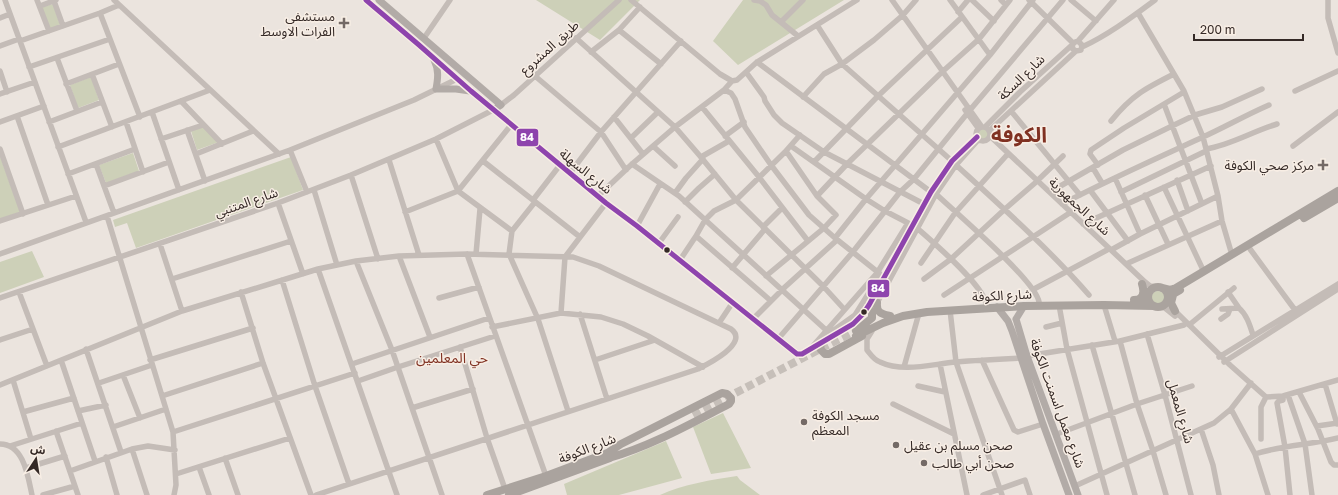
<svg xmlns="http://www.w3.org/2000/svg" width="1338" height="495" viewBox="0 0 1338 495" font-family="'Golos Text','Noto Sans Arabic',sans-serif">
  <rect width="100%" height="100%" fill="#ebe4de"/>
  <path fill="#cdd0b8" d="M 536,0 L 640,0 L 600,40 Z
    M 743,0 L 844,0 L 738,65 L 713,41 Z
    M 53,4 L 60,25 L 49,29 L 42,7 Z
    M 91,77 L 99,100 L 78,108 L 70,85 Z
    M 203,127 L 219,142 L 197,150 L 191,131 Z
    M975 135a7 7 0 1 1 14 0a7 7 0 1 1-14 0Z
    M 133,153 L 139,171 L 106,183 L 99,165 Z
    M 0,156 L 20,212 L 0,219 Z
    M 291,157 L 303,190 L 136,248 L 127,223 L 115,227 L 113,220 Z
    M 32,251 L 44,277 L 0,293 L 0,262 Z
    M1151 298a7 7 0 1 1 14 0a7 7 0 1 1-14 0Z
    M 723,413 L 751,468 L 711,474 L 693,427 Z
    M 666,441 L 682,478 L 619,495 L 567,495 L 564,484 Z
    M 737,476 L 740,480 L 760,495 L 660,495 C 683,484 712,480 737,476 Z"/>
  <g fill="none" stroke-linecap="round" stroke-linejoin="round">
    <path stroke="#c6bfb9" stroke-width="8" stroke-dasharray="8 4" stroke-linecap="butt" d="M 693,415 L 853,332"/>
    <path stroke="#c4bcb7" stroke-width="5.5" d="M 5,0 L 86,222
      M 37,0 L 49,31
      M 114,0 L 279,154
      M 631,0 L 720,74 L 732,81 L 737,80 L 757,62 L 857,0
      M 754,0 L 760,1 L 766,5 L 772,15 L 798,36
      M 892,0 L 982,127
      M 950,0 L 990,55
      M 972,0 L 994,21
      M 1001,0 L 1006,5
      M 1029,0 L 1073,43
      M 1071,0 L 1096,21
      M 1328,0 L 1328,18 L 1338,53
      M 54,1 L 63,26
      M 40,6 L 56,0
      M 640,7 L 619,30 L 661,64
      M 958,12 L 968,0
      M 100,13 L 140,117
      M 1138,13 L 1184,91 L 1203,137 L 1218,196 L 1222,221 L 1232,255
      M 0,18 L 10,14
      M 781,22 L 803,0
      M 817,25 L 842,64 L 952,161
      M 424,38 L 450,0
      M 576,38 L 675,127 L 700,156 L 736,200 L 823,286 L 844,309
      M 20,41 L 100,13 L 119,5
      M 1078,41 L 1114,0
      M 0,46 L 19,39
      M 1082,47 C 1108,35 1132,17 1155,0
      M 591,52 L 619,30
      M 57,58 L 77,111
      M 757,62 L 931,192
      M 29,67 L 110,39
      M 0,71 L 7,92
      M 746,72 L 764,97 L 765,101 L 774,115 L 782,123 L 824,152 L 924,204
      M 92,74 L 112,127
      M 535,76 L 601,132 L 626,170
      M 732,81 L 724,90 L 731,93 L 735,99 L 745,127 L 771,165 L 809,215 L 835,238 L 889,281
      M 66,84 L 119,64
      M 1295,91 L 1338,71
      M 0,94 L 35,82
      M 803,97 L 824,74 L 842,64 L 874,40 L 903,15 L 916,0
      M 181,101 L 222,144
      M 1164,104 L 1202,204
      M 501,105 L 514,95 L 619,0
      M 702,107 L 759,177 L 808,241
      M 965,110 L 978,128
      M 1011,111 L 1080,195
      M 152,112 L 179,190
      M 17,116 L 48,205
      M 614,117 L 643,154
      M 1111,121 C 1132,95 1146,88 1174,74
      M 0,122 L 44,106
      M 49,122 L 102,102
      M 126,122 L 143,172
      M 985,127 L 1020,92 L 1072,45
      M976 134a7 7 0 1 1 14 0a7 7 0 1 1-14 0Z
      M 187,130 L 205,181
      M 989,131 L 1076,51 L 1081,50 L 1082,45 L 1078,41 L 1075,42 L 1072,45 L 1073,49 L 1076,51
      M 725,136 L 744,122
      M 990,136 L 1145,282 L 1150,286 L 1158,287
      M 631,138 L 658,112
      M 161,139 L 203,125
      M 436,139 L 458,191 L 512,231
      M 653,146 L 675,166
      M 791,146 L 866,199 L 885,211 L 910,224
      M 1293,146 L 1338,112
      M 58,147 L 210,90
      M 0,149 L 23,214
      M 1206,149 C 1231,145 1253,131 1277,124
      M 290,150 L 307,192
      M 196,154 L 253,131
      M 701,157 L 729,141
      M 389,160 L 419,255
      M 483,161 L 580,237
      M 814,162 L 878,96 L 962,17
      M 96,164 L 114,213
      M 632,164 L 679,196 L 826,330
      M 956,165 C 1002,207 1048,248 1089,295
      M 1098,165 L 1090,154 L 1091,150 L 1124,128 L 1184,92
      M 1093,168 L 1102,183
      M 570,173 L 601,132 L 681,41
      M 68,174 L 135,149
      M 351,175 L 378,259
      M 1115,178 L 1140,234
      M 1177,180 L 1188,211
      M 1037,181 L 1063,156
      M 104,186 L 169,162
      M 1164,187 L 1204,272
      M 314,190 L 337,265
      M 1090,190 L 1128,241
      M 1050,192 L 1123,150 L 1172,126 L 1195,115 L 1222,107 L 1262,89
      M 1121,192 L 1206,151
      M 675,193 L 686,178 L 703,159
      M 936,194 C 956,213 1036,281 1039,302
      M 1145,195 L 1168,244
      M 598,196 L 632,164 L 675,127 L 724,90
      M 817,196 L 847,164 L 942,72 L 979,39 L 1010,0
      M 533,200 L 560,165
      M 535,202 L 512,231 L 509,254 L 538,319 L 568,411
      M 685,202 L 699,188 L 715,174
      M 278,203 L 303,274
      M 1062,204 C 1108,180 1155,159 1203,137 C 1225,127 1246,115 1269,105
      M 405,212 L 458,191 L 511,125
      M 107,216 L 173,432 L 176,485 L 174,495
      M 0,221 L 76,196
      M 1083,224 L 1211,166
      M 637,226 L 660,184
      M 763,227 L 782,208
      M 917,228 C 934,243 981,283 986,303
      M 835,238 L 866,199 L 990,55 L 1033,0
      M 659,243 L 678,217
      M 160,244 L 182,311
      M 1250,249 L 1295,310
      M 1111,250 L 1140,234 L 1218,196
      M 0,254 L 290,150 L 414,100 L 457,79
      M 467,254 L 546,476
      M 476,254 L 480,209
      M 399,256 L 430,337
      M 680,260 L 696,236
      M 356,261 L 392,350 L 442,495
      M 921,263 L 955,213 L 1006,156
      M 1126,264 L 1222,221
      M 732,268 L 765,229
      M 318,269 L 397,495
      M 766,276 L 824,228 L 836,215 L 817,196 L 786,151
      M 172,279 L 291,241
      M 924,279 L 951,259 L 1005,209 L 1035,183
      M 282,280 L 315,386 L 349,484
      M 1034,289 L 1107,250
      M 19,292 L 47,366
      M 241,292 L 263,363 L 311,495
      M 1228,292 L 1239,308
      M 944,295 L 1068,214
      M 0,298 L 278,203 L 351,175 L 436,139 L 493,110
      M 439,298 L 479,287
      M 771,301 L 696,236 L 705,220 L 714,211 L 736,200 L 785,152 L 800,135
      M 877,303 L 936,194 L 956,165 L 979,139
      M 1059,305 L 1067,349 L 1107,495
      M 1104,305 L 1115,341
      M 1160,307 L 1165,308 L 1175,316
      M 1172,308 L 1230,365 L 1266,397 L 1283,396 L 1338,380
      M 1222,309 L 1239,308 C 1247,315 1250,326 1253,335
      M 950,310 L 956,362 L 1002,495
      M 561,313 L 565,257 L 606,203
      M 580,314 L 607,399
      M 753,319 L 785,287 L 837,240
      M 1221,319 L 1228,314 L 1230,309
      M 719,323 L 733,302
      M 1189,325 L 1234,288
      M 492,327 L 561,313 L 601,317 L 623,324 L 648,336 L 703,367
      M 1046,327 L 1062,323
      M 872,331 L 867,339 L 867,350 C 871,355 874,360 880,362 C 903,373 932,364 956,362 C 978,360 999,359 1021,358
      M 1147,334 L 1165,395 L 1191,495
      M 822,336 L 834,330 L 855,315 L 880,275
      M 778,339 L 852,253 L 900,192 L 914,179 L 970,110 L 1063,0
      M 0,340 L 33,329
      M 1120,341 L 1137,404 L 1153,451 L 1166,495
      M 1092,345 L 1135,495
      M 460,347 L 487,438 L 505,489
      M 812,347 L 877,273 L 908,223
      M 86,349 L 121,452
      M 797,354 L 802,354 L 853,324 L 863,314 L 869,305 L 931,192 L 952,161 L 977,137
      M 1027,356 L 1120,341 L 1184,325
      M 1219,357 L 1338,284
      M 61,360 L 95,461
      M 150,360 L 253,328
      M 595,360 L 655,340
      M 982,360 L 1014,430 L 1018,432 L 1043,424
      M 1224,362 L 1338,289
      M 352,364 L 489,318
      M 940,364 L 967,495
      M 904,367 L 919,313
      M 123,375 L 140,418
      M 13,380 L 31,439
      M 358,381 L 398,367 L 495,336
      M 99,383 L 152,365
      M 1325,384 L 1337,424
      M 0,385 L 182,311 L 318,269 L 356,261 L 399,256 L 467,254 L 573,257 L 599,266 L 731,329 C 750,343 708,364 698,369 L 316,495
      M 918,386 L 945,392
      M 1299,392 L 1318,429 L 1331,462 L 1334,465 L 1338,465
      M 1288,395 L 1305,444 L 1312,495
      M 162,396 L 263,363
      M 1283,396 L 1283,400 L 1279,401 L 1277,403 L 1285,447 L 1290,495
      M 893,404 L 954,434
      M 412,408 L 473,389
      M 1231,409 L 1255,454 L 1268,495
      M 78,411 L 106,405
      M 23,412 L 74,398
      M 1317,426 L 1338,423
      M 113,427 L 166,409
      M 1201,429 L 1213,465 L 1219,495
      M 56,431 L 78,495
      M 173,432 L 355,373
      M 1057,434 L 1137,404 L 1192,386
      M 1261,439 L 1261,407 L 1266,397
      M 0,444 C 24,444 28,477 32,495
      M 10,446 L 82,423
      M 132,449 L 147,495
      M 1255,454 C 1282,445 1311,445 1338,438
      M 106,457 L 117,495
      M 225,458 L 238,495
      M 199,467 L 209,495
      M 26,468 L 65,456
      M 70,471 L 132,449 L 148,446 L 175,450
      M 176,474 L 290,438
      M 1075,486 L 1214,423 L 1231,409 L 1251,383
      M 43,495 L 75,486
      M 983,495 L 1025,480 L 1030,495"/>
    <path stroke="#b2aba7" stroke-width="7" d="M 366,0 L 419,45 L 471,91 L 606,203 L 637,226 L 797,354
      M 379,0 L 501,105 L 493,110
      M 434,60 C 439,70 438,78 436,89 L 456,89 L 470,91
      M 997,307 L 1008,321 L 1012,331 L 1043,424 L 1069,495
      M 1016,319 L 1027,356 L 1078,495
      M 1016,319 L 1024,306"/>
    <path stroke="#aaa39e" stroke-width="8" d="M 1304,218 L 1338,198
      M1148 297a10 10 0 1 1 20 0a10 10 0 1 1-20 0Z
      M 1162,288 L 1170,290 L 1176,288 L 1338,191
      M 1173,295 L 1171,303 L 1175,311
      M 1139,299 C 1145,296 1144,290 1142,284
      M 1168,299 L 1173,294 L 1180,290
      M 1134,300 L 1145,299 L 1148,297
      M 877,303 C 876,313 882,314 890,316
      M 856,331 L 872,318 L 872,313 L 869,309 L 869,305
      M 856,336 L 883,323 L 903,316 L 927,312 L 1024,306 L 1104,305 L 1154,306
      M 822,343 L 820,346 L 821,350 L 825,354 L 829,354 L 862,336
      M 606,454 L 621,444 L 722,393 L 727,394 L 731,398 L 731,401 L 729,404 C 690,424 651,446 609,458
      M 487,495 L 546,476 L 610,452
      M 509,495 L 610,458"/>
    <g stroke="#f8eee5" stroke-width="8">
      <path id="bus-1" d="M 366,0 L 419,45 L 471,91 L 606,203 L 637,226 L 797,354 L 802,354 L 853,324 L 863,314 L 869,305 L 931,192 L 952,161 L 977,137"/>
    </g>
    <use href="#bus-1" stroke="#8e44ad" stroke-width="5"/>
  </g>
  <g fill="#746a66" stroke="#f8eee5" stroke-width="1.5">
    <path d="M342 17h4v4h4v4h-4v4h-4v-4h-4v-4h4z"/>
    <path d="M1321 159h4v4h4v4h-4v4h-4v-4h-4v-4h4z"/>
    <circle cx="804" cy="422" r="4"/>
    <circle cx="896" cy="445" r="4"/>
    <circle cx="924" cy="463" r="4"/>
  </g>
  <g fill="#342926" stroke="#f8eee5" stroke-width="1.5">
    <circle cx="667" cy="250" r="3.5"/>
    <circle cx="864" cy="312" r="3.5"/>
  </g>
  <g text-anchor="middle" stroke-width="3" stroke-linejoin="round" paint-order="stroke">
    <g font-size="13" fill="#342926" stroke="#f8eee5" text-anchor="start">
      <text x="335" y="21" text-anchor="end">مستشفى<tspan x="335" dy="15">الفرات الاوسط</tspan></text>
      <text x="1314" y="170" text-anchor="end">مركز صحي الكوفة</text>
      <text x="812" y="420">مسجد الكوفة<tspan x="812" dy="15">المعظم</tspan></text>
      <text x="904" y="450">صحن مسلم بن عقيل</text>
      <text x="932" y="468">صحن أبي طالب</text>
    </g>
    <g font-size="13" fill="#342926" stroke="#f8eee5">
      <text transform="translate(549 47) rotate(-42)" y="5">طريق المشروع</text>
      <text transform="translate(1021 77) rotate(-44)" y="5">شارع السكة</text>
      <text transform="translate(586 171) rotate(39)" y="5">شارع السهلة</text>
      <text transform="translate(246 202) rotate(-19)" y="5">شارع المتنبي</text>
      <text transform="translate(1080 206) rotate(43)" y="5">شارع الجمهورية</text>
      <text transform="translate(1002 295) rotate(-3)" y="5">شارع الكوفة</text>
      <text transform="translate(1058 403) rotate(70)" y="5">شارع معمل اسمنت الكوفة</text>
      <text transform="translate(1181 411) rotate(74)" y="5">شارع المعمل</text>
      <text transform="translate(587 448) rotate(-21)" y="5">شارع الكوفة</text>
    </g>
    <g font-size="14" fill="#803122" stroke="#f8eee5">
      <text x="452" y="363">حي المعلمين</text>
    </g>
    <g font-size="21" font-weight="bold" fill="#803122" stroke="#f8eee5">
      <text x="1019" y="142">الكوفة</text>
    </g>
  </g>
  <g stroke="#f8eee5" stroke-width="1.5">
    <rect x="516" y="128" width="23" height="19" rx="4" fill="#8e44ad"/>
    <rect x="867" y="279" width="23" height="19" rx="4" fill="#8e44ad"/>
  </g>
  <g font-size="11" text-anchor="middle" font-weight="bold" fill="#fff">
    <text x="527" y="141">84</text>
    <text x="878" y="292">84</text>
  </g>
  <g transform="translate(36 459) rotate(12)" stroke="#f8eee5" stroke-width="3" paint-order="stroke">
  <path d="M0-3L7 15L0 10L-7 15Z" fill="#342926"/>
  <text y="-6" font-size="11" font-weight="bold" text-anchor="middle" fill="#342926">ش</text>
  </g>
  <path d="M1194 34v6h109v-6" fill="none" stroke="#342926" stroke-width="2"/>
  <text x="1200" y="34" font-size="12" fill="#342926" stroke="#f8eee5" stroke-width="3" paint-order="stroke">200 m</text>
</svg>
